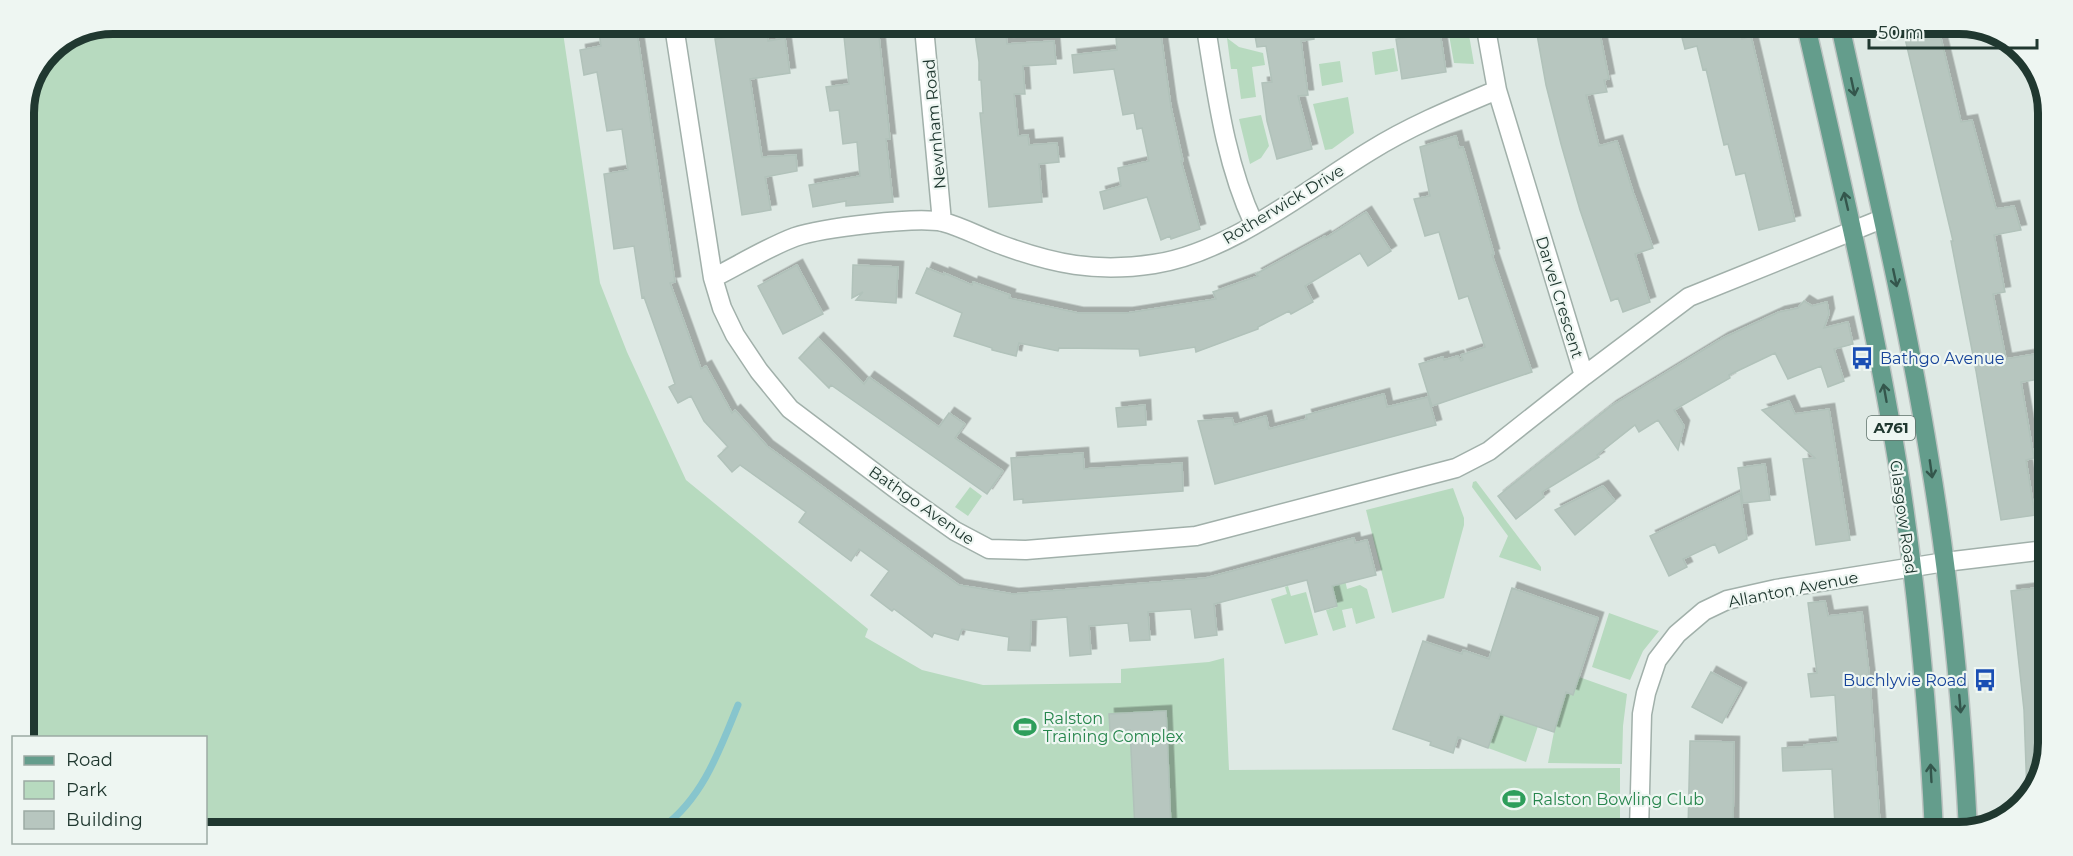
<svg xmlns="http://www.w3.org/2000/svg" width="2073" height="856" viewBox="0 0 2073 856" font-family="Montserrat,sans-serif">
  <defs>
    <filter id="shadow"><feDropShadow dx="5.5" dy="-5.5" stdDeviation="0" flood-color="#0004"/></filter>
  </defs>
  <rect width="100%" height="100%" fill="#dee9e4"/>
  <path fill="#b7dabf" d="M 113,24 L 562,26 L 600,283 L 627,352 L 686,480 L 868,629 L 865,637 L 922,670 L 983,685 L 1121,683 L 1121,669 L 1209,662 L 1224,658 L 1229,770 L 1620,768 L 1620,831 L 206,826 L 206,738 L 24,737 L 24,108 L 50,50 Z
    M 1448,29 L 1468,29 L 1474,64 L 1454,63 Z
    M 1227,38 L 1239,47 L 1263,53 L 1265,65 L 1252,67 L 1256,97 L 1241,99 L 1237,69 L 1231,69 Z
    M 1394,48 L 1398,71 L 1375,75 L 1372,52 Z
    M 1340,61 L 1343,82 L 1322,86 L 1319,64 Z
    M 1348,97 L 1354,133 L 1332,149 L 1325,150 L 1313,104 Z
    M 1261,115 L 1269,146 L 1261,158 L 1250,164 L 1239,119 Z
    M 1476,481 L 1541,567 L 1541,571 L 1499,557 L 1508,536 L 1472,487 L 1473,482 Z
    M 970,487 L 982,496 L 968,516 L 955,507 Z
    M 1453,488 L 1464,518 L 1464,525 L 1444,598 L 1392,613 L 1366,510 Z
    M 1345,580 L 1347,589 L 1360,585 L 1367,589 L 1375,618 L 1356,624 L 1352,608 L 1342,610 L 1346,627 L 1333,631 L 1326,610 L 1337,607 L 1331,584 Z
    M 1288,586 L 1291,596 L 1306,592 L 1318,635 L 1285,644 L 1271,599 L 1287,594 L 1285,587 Z
    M 1609,613 L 1659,631 L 1643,651 L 1630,680 L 1592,667 Z
    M 1579,677 L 1627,694 L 1623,726 L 1622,764 L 1548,763 L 1554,732 L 1564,700 L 1562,691 L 1573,694 Z
    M 1500,714 L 1538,726 L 1526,762 L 1488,748 Z"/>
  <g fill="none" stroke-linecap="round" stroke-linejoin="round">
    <path stroke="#87c5cd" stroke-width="7" d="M 663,827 C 703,798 720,749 738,705"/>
  </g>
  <path fill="#b7c6bf" stroke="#b1c2ba" stroke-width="1.5" filter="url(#shadow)" d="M 608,26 L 636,26 L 675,282 L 670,283 L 701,369 L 706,366 L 732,413 L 735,410 L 767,446 L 871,522 L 959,585 L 1013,594 L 1206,578 L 1354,538 L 1355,543 L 1367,540 L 1376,575 L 1332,586 L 1337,606 L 1315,612 L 1307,580 L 1214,604 L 1217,635 L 1195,638 L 1191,609 L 1148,612 L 1150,640 L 1130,641 L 1128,623 L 1089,626 L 1091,654 L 1070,656 L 1067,617 L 1031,620 L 1030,651 L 1008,650 L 1009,637 L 962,629 L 958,640 L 934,633 L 932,637 L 894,609 L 892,611 L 871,595 L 889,571 L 859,549 L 851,561 L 799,522 L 806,512 L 740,465 L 732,472 L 718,456 L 728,447 L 704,421 L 691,396 L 678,403 L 669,387 L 675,384 L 644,297 L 642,298 L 634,246 L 614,249 L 604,174 L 628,170 L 622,129 L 607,131 L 597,72 L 584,75 L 580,50 L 601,46 L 599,32 L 609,30 Z
    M 748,26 L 767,26 L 768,41 L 785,38 L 790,73 L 750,79 L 762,157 L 796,155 L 797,171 L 765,177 L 771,210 L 742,215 L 715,39 L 749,34 Z
    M 843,27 L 878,27 L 890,139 L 886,139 L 893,202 L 846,206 L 846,201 L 813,207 L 809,185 L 860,176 L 857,142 L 843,144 L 839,110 L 830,111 L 826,87 L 849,84 Z
    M 974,27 L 1005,27 L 1007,44 L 1054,41 L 1056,64 L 1023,66 L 1025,94 L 1014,94 L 1018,136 L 1028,135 L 1029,145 L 1057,143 L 1059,162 L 1039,164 L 1042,202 L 989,207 L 980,113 L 983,113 L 981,80 L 979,80 L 979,62 Z
    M 1123,28 L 1160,28 L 1171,107 L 1183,161 L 1181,161 L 1200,229 L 1171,239 L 1170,236 L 1161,240 L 1147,197 L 1104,209 L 1100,192 L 1121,186 L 1118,168 L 1149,161 L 1142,128 L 1137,129 L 1134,113 L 1123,115 L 1114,69 L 1074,73 L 1072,55 L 1117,50 L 1116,37 Z
    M 1263,28 L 1313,28 L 1314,39 L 1301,41 L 1308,95 L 1298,96 L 1312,149 L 1277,159 L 1267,121 L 1262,83 L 1272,82 L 1266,46 L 1257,47 L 1254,30 Z
    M 1536,29 L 1599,29 L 1609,79 L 1604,80 L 1607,92 L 1586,95 L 1599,146 L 1617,141 L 1633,192 L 1653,248 L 1635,254 L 1650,302 L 1623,312 L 1618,298 L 1611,301 L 1580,210 L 1561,144 L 1546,85 Z
    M 1680,30 L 1740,30 L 1742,39 L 1751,36 L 1795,221 L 1759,230 L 1745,173 L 1736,175 L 1728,144 L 1724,145 L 1706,69 L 1703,70 L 1697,46 L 1685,49 Z
    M 1903,30 L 1939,30 L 1961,122 L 1972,120 L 1996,209 L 2014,206 L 2021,230 L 1994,235 L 2005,292 L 1993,294 L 2006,359 L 2036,354 L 2040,379 L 2021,382 L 2034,458 L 2026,460 L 2035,515 L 2001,520 L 1976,371 L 1951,241 L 1953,241 Z
    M 1440,32 L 1446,72 L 1402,79 L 1396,39 Z
    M 1456,136 L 1459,148 L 1463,147 L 1494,254 L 1492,255 L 1532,372 L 1432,406 L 1419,364 L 1443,357 L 1444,360 L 1458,356 L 1461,361 L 1463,360 L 1461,355 L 1485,347 L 1468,296 L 1459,299 L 1439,232 L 1425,236 L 1414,199 L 1430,196 L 1420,147 Z
    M 1366,212 L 1391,251 L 1368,266 L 1360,253 L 1305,286 L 1313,302 L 1291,314 L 1289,311 L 1258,327 L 1258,329 L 1196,352 L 1195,347 L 1140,356 L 1139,349 L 1059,348 L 1058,351 L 1019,343 L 1016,356 L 992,350 L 992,348 L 954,336 L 962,313 L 916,293 L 927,268 L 944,275 L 944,273 L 972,285 L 973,282 L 1010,295 L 1009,298 L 1078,313 L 1127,313 L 1216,299 L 1213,292 L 1258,276 L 1256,274 L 1325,236 L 1326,238 Z
    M 797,265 L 823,314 L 783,334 L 758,286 Z
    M 853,265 L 898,267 L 896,303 L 856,300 L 863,292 L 852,298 Z
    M 1804,301 L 1812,306 L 1827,302 L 1829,314 L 1824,328 L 1848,322 L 1853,344 L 1834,349 L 1844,381 L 1828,387 L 1821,366 L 1788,379 L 1775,353 L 1729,375 L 1730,378 L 1674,410 L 1684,426 L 1678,450 L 1658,420 L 1639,432 L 1635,425 L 1597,455 L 1599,457 L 1542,492 L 1544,497 L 1516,519 L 1498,496 L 1611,406 L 1723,338 L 1779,312 L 1798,308 Z
    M 818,338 L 864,384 L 869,377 L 939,427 L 949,413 L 965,424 L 955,438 L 1003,471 L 987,494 L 831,385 L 829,388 L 799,358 Z
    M 1384,394 L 1387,407 L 1428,397 L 1436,425 L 1215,484 L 1198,421 L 1232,418 L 1234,425 L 1266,416 L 1269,429 L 1307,419 L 1306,415 Z
    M 1789,401 L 1795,414 L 1829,409 L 1850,540 L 1816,545 L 1803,459 L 1815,458 L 1762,410 Z
    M 1145,405 L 1146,425 L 1118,427 L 1116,408 Z
    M 1083,453 L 1084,469 L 1182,463 L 1183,491 L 1023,503 L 1023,499 L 1014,500 L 1011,458 Z
    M 1765,464 L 1770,500 L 1743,503 L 1738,468 Z
    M 1603,486 L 1615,501 L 1575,535 L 1555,510 Z
    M 1740,493 L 1747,539 L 1719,553 L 1715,544 L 1683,559 L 1687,567 L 1669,576 L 1650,536 Z
    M 2044,587 L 2042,777 L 2027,795 L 2024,710 L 2011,591 Z
    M 1512,588 L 1598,618 L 1573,695 L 1566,692 L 1554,732 L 1500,714 L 1488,748 L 1458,737 L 1453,753 L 1430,745 L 1431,742 L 1393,729 L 1423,641 L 1462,654 L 1463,650 L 1489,659 Z
    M 1825,601 L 1828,616 L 1862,612 L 1870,681 L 1880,824 L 1835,826 L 1832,769 L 1783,771 L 1782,748 L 1804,747 L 1804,745 L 1838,742 L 1835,695 L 1811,697 L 1808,674 L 1817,673 L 1808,603 Z
    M 1711,672 L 1741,688 L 1722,723 L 1692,707 Z
    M 1166,711 L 1171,829 L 1135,829 L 1130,730 L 1110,731 L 1109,714 Z
    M 1690,741 L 1734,742 L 1733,831 L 1688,831 Z"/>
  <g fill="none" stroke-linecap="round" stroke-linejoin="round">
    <g stroke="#a1b0aa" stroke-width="21">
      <path id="street" d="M 674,26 L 713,278 L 722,308 L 735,335 L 759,371 L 790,409 L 900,492 L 955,531 L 989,549 L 1026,550 L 1196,536 L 1456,468 L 1489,451 L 1584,376
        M 924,27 L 942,222
        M 1206,28 C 1217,95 1225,162 1254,224
        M 1486,29 L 1497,90 L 1584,376 L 1689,297 L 1882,219
        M 713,278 C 739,265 768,247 795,237 C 821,228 917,216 943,222 C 962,227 980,237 999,244 C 1053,264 1096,273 1154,264 C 1229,253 1306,190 1370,151 C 1410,126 1454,108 1497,90
        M 1639,831 L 1642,714 L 1646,693 L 1657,660 L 1677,634 L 1704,611 L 1727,600 L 1776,589 L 1945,562 L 2045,550"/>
    </g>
    <g stroke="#bcc3c1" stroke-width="21">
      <path id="primary" d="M 1807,30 C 1840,175 1874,319 1898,466 C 1917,587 1928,709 1934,832
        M 1841,30 C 1872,172 1906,313 1929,456 C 1950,580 1962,704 1968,830"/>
    </g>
    <use href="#street" stroke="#fff" stroke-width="18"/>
    <use href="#primary" stroke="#649d8c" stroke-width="18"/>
  </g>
  <defs><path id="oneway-shaft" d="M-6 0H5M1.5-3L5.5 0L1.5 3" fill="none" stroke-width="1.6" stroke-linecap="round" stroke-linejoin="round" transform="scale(1.5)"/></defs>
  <g stroke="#34564c">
    <use href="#oneway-shaft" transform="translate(1853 87) rotate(78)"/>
    <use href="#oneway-shaft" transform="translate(1846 201) rotate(-103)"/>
    <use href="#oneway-shaft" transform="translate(1895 278) rotate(78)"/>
    <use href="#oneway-shaft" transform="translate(1885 393) rotate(-100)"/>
    <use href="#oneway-shaft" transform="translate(1931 469) rotate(82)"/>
    <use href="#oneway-shaft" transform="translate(1960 704) rotate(85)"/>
    <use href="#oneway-shaft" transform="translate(1931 773) rotate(-93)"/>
  </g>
  <defs>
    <g id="bus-bare" transform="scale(1.8)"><path d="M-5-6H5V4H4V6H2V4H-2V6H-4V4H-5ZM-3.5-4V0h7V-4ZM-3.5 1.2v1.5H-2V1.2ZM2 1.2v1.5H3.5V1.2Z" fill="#1a4fb4" stroke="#eef6f2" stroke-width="2.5" paint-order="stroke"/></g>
    <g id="stadium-bare" transform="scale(1.8)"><path d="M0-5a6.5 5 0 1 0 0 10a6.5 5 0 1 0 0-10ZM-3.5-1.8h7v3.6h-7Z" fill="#2e9e5b" stroke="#eef6f2" stroke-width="2.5" paint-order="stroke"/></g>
  </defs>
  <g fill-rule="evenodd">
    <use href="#bus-bare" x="1862" y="358"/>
    <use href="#bus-bare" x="1985" y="680"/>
    <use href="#stadium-bare" x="1025" y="727"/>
    <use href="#stadium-bare" x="1514" y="799"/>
  </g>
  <g text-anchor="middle" stroke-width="4.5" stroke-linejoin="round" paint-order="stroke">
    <rect fill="#eef6f2" stroke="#5e716a" stroke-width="1.5" x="1867" y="416" width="48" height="24" rx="4.5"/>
    <g font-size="15" font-weight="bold" fill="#203830">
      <text x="1891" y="433">A761</text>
    </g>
    <g font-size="16" fill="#203830" stroke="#eef6f2">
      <text transform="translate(934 124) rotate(-95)" y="6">Newnham Road</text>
      <text transform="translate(1283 204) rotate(-31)" y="6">Rotherwick Drive</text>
      <text transform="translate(1560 297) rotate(73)" y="6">Darvel Crescent</text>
      <text transform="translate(922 505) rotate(35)" y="6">Bathgo Avenue</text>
      <text transform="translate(1904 517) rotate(82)" y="6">Glasgow Road</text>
      <text transform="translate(1793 589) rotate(-11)" y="6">Allanton Avenue</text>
    </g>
    <g font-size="16" fill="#164399" stroke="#eef6f2" text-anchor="start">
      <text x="1880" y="364">Bathgo Avenue</text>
      <text x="1967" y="686" text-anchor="end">Buchlyvie Road</text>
    </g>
    <g font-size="16" fill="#27864d" stroke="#eef6f2" text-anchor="start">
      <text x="1043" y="724">Ralston<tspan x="1043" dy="18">Training Complex</tspan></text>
      <text x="1532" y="805">Ralston Bowling Club</text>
    </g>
  </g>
  <path d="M0 0H2073V856H0ZM113 34H1959A79 79 0 0 1 2038 113V743A79 79 0 0 1 1959 822H113A79 79 0 0 1 34 743V113A79 79 0 0 1 113 34Z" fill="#eef6f2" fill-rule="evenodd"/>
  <path fill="none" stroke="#203830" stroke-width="8" d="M113 34H1959A79 79 0 0 1 2038 113V743A79 79 0 0 1 1959 822H113A79 79 0 0 1 34 743V113A79 79 0 0 1 113 34Z"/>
  <rect x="12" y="736" width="195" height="108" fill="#eef6f2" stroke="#9caaa4" stroke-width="1.5"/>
  <rect x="24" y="756" width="30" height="9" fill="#649d8c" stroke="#9caaa4" stroke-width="1.5"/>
  <text x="66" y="766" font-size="18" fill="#203830">Road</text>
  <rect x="24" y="781" width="30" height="18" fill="#b7dabf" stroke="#9caaa4" stroke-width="1.5"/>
  <text x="66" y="796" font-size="18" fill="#203830">Park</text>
  <rect x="24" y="811" width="30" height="18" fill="#b7c6bf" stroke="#9caaa4" stroke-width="1.5"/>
  <text x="66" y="826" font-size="18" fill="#203830">Building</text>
  <path d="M1869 39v9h168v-9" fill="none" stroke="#203830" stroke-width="3"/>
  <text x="1878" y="39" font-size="18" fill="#203830" stroke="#eef6f2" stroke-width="4.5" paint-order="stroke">50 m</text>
</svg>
